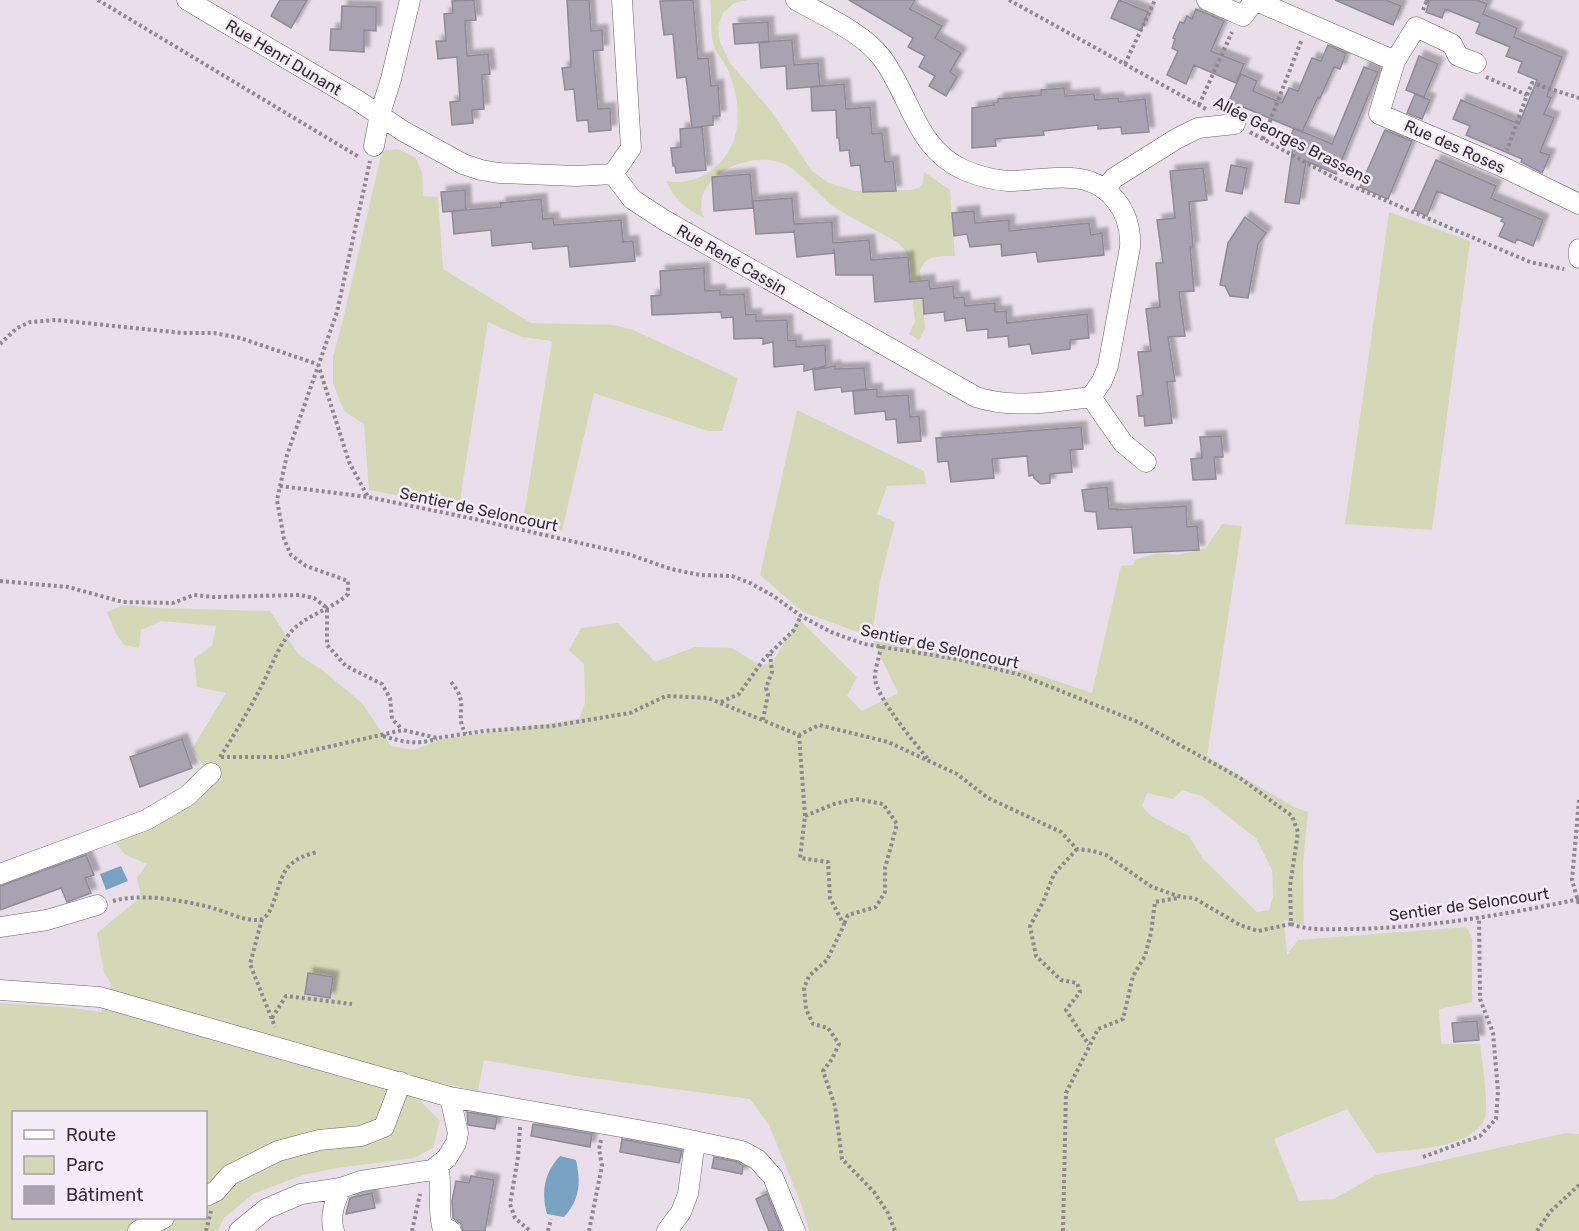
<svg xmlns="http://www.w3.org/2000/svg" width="1579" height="1231" viewBox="0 0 1579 1231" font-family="Rubik,sans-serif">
  <defs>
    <filter id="shadow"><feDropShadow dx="5.5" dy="-5.5" stdDeviation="1.5" flood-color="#0004"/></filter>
  </defs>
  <rect width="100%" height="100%" fill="#e9deea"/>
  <path fill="#d5d8b7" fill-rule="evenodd" d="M 710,0 L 748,0 L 734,3 L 723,13 L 718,27 L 720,42 L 730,63 L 771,111 L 812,171 L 829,183 L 855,191 L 912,190 L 920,187 L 923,183 L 924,172 L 950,190 L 955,256 C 940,256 925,254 920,271 L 925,328 L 919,340 L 909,334 L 915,322 L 908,257 L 904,249 L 897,242 C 875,229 849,218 829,203 C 815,191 803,175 788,166 C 755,146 687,176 704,218 C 687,210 674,199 666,181 C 685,184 699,180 714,168 C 744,144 742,103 728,70 C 724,60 715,53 713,42 C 710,29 712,14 710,0 Z
    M 398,149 L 416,158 L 422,173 L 423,196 L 438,197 L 443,269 L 531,323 L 614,325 L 633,330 L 738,378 L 722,431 L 708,431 L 594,393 L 562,531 L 524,515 L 552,341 L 522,337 L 488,322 L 459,507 L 369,490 L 364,424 L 344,411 L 333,383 L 333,356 L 342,324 L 382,151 Z
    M 1389,212 L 1470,241 L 1432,530 L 1345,524 Z
    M 797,410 L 924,471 L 926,484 L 887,486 L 877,514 L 895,522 L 880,581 L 872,637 L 1015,667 L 1092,693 L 1121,566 L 1133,565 L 1135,560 L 1158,553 L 1178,555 L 1206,548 L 1222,524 L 1242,526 L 1207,756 L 1294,807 L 1308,812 L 1303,863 L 1304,925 L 1284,920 L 1287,955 L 1298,940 L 1466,927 L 1472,938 L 1472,1002 L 1439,1009 L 1441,1044 L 1480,1044 C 1482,1058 1489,1108 1485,1118 C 1472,1150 1406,1150 1376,1153 L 1347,1109 L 1274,1139 L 1299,1201 L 1334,1199 L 1376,1175 L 1566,1133 L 1579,1134 L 1579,1231 L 809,1231 L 803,1209 L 769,1125 L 750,1099 L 583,1077 L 484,1060 L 478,1091 L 422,1079 L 422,1103 L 440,1121 L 433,1148 L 414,1158 L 337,1168 L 303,1175 L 279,1184 L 253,1194 L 224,1218 L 218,1231 L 0,1231 L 0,1003 L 66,1007 L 101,1012 L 111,984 L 104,972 L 97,933 L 141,897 L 137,878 L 147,864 L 126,855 L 106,834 L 132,814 L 182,805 L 203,765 L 192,749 L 226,693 L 197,687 L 194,659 L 212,646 L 216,626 L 161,621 L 141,630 L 139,648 L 124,645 L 115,632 L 107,612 L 123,605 L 158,608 L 270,611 L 299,655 L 322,670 L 362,703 L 391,746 L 414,750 L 443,739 L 579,719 L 585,703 L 584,664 L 569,650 L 581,628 L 618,623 L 655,662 L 695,647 L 732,648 L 761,666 L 773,661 L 799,619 L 857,677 L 847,696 L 862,711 L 898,693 L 871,637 L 803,612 L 760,575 ZM 1182,790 L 1202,796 L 1256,838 L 1272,870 L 1273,897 L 1269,910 L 1257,912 L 1203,859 L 1189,836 L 1151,816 L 1142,806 L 1147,793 L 1173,799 ZM 14,1112 L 206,1112 L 206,1218 L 14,1218 Z"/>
  <path fill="#7aa2c3" d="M 121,866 L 128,881 L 106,890 L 100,874 Z
    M 560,1156 L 576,1160 C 581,1182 580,1200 564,1217 L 547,1214 C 541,1192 544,1173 560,1156 Z"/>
  <path fill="#a9a2b0" stroke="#918b98" stroke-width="1.5" filter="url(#shadow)" d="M 280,0 L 307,0 L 291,28 L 271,16 Z
    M 474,0 L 476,20 L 465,21 L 467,56 L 488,54 L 490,74 L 482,75 L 484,109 L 472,110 L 473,123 L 452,125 L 450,102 L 460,101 L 457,57 L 438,59 L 436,41 L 446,41 L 444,14 L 453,13 L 452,1 Z
    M 567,0 L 589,0 L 591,31 L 602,30 L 603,50 L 593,51 L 598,109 L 610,108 L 611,130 L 589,132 L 588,120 L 577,121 L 574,89 L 565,90 L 562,68 L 571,67 Z
    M 693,0 L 698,59 L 708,58 L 711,86 L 718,85 L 720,116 L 713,116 L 713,125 L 692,128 L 686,77 L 677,78 L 673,34 L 664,35 L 660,1 Z
    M 849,0 L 915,0 L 910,9 L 942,26 L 935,38 L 961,53 L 950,72 L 957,77 L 946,96 L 929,86 L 935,76 L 919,67 L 925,56 L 908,47 L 913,38 Z
    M 1119,0 L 1148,12 L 1141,31 L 1111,18 Z
    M 1335,0 L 1386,0 L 1401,6 L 1393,25 Z
    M 1425,0 L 1477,0 L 1487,4 L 1483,14 L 1517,28 L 1514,37 L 1562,57 L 1547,96 L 1551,98 L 1544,114 L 1554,118 L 1540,152 L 1550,155 L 1542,173 L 1521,162 L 1522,159 L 1466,135 L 1470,126 L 1453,119 L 1461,100 L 1519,124 L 1537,80 L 1518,72 L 1522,62 L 1506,56 L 1510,47 L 1476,33 L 1480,23 L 1445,9 L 1442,18 L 1426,12 L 1429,2 Z
    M 342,6 L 376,7 L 376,31 L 364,30 L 364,52 L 330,50 L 331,29 L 341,29 Z
    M 1196,9 L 1224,21 L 1211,51 L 1244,64 L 1236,83 L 1194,65 L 1186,84 L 1167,75 L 1178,51 L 1172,48 L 1175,39 L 1173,38 L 1180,22 L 1184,23 L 1187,16 L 1192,19 Z
    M 768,22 L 769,42 L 735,44 L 733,24 Z
    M 792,40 L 794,65 L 818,63 L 820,86 L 787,89 L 786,66 L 761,68 L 759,42 Z
    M 1328,45 L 1346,53 L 1340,69 L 1334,67 L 1320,98 L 1318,97 L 1302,132 L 1229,101 L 1241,74 L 1257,81 L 1253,91 L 1282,103 L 1289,88 L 1298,91 L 1312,58 L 1321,61 Z
    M 1419,56 L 1438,64 L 1424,97 L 1406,90 Z
    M 1364,67 L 1378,72 L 1336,174 L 1306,161 L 1299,204 L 1285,202 L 1293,147 L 1287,145 L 1294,128 L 1332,144 Z
    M 844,84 L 846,109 L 870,107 L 872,134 L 882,133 L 885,162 L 893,161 L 896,191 L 863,192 L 860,165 L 851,166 L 849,150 L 840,151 L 839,138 L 837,138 L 836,110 L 812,111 L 811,87 Z
    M 1064,88 L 1065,96 L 1094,94 L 1095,100 L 1118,98 L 1119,102 L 1145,99 L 1149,132 L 1122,134 L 1121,127 L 1098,129 L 1098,125 L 1043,131 L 1044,135 L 995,139 L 996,146 L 972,148 L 972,108 L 994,105 L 993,103 L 998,102 L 998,99 L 1041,95 L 1041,90 Z
    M 1415,94 L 1430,100 L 1422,119 L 1407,113 Z
    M 702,127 L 706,170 L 676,173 L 675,166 L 673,166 L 671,148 L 681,147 L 680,129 Z
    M 1385,130 L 1412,141 L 1388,199 L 1360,187 Z
    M 1436,160 L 1496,186 L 1491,198 L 1543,220 L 1533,246 L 1517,239 L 1515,243 L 1499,236 L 1505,223 L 1501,221 L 1503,218 L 1437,191 L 1427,216 L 1414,210 Z
    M 1231,165 L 1247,168 L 1242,194 L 1226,191 Z
    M 1203,168 L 1207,200 L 1189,202 L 1193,247 L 1190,247 L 1194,291 L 1179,292 L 1185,336 L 1168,337 L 1175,381 L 1167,382 L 1172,423 L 1145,426 L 1144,416 L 1139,416 L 1137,396 L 1143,395 L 1138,352 L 1151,351 L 1146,309 L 1160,307 L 1156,263 L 1163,263 L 1157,220 L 1175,218 L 1170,171 Z
    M 750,174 L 753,208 L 714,211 L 712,177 Z
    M 465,190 L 466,210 L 443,212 L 441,192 Z
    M 792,198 L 794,224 L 832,222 L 833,243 L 869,240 L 871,260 L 908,257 L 910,282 L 929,280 L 930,289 L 953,286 L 954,298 L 964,297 L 965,306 L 995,303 L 995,312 L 1006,311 L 1007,323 L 1087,314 L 1089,338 L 1070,340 L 1070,349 L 1032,354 L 1030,344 L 1009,347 L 1008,336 L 988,338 L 988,329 L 967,331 L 965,318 L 945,321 L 944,312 L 924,314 L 923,298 L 875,302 L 873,275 L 836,275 L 834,248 L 834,253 L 797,257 L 794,230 L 794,232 L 756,234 L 753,201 Z
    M 541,199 L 543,219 L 553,218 L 554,225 L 621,220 L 623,242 L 633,241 L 635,261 L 570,267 L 568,246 L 533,249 L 532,242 L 492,246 L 491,230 L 454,234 L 452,211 L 501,207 L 500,203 Z
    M 974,211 L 975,223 L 1009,220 L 1009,231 L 1089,223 L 1091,235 L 1102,233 L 1104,255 L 1038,262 L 1036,252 L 1002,256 L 1001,244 L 970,247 L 967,234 L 954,236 L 952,213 Z
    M 1245,217 L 1266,233 L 1258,244 L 1248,298 L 1230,296 L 1225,286 L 1220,285 L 1228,243 Z
    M 704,268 L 705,291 L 720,290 L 720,295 L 744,294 L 746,315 L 756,314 L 756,321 L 787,320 L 788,341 L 796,340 L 796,347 L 825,345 L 826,366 L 804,371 L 804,364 L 774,367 L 773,342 L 763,344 L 763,338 L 734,339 L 733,317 L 722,318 L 721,312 L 652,315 L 651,296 L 661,295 L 660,271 Z
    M 835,366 L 835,369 L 864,368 L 866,389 L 842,392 L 841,387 L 815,390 L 813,370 Z
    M 877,389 L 877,397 L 908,395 L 910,417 L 919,416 L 921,441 L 898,443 L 896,419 L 886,420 L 885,411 L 855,414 L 853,391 Z
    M 1081,427 L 1083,449 L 1070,450 L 1072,472 L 1050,474 L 1050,483 L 1041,484 L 1034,478 L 1033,475 L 1029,476 L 1027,456 L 992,459 L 994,478 L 951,482 L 948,461 L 938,462 L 936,438 Z
    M 1221,436 L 1223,457 L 1214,457 L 1216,479 L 1193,480 L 1191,459 L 1202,458 L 1200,437 Z
    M 1107,487 L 1109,509 L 1117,509 L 1117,510 L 1186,506 L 1187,527 L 1197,526 L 1199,550 L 1134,553 L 1132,527 L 1098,529 L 1096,512 L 1085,511 L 1082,490 Z
    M 182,739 L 192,768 L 140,787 L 130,757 Z
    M 86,855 L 94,875 L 85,878 L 91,893 L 67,902 L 61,888 L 0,910 L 0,886 Z
    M 308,973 L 333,977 L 330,998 L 305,994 Z
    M 1477,1021 L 1479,1040 L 1454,1042 L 1452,1023 Z
    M 467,1112 L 497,1117 L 495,1129 L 468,1125 Z
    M 533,1124 L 592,1134 L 590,1147 L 531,1136 Z
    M 622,1139 L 682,1151 L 679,1163 L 620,1152 Z
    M 714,1157 L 738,1162 L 743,1166 L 742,1174 L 712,1168 Z
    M 471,1176 L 494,1180 L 485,1231 L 463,1231 L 461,1224 L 453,1218 L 452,1201 L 456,1181 L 469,1183 Z
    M 372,1193 L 375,1208 L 346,1214 L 350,1198 Z
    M 767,1194 L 782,1231 L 769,1231 L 756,1199 Z"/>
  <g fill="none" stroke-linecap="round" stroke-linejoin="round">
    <g stroke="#69606a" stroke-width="21">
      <path id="minor" d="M 187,0 L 357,100 L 403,131 L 463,164 L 481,170 L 499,173 L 576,176 L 613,174 L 632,199 L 664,220 L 976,397 C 1013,409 1052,402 1091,397
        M 796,0 C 824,16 862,32 882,58 C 911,97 916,149 964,170 C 978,176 994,180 1008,181 C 1030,181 1051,176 1072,178 C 1109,180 1132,212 1130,247 L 1108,366 L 1102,381 L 1091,397
        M 1207,0 L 1243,16 L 1254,1
        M 1254,0 L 1395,61
        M 1476,63 L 1458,56 L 1452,44 L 1416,27 L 1395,61 L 1379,114 L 1501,166 L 1579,204
        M 374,146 L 380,114 L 391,79 L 410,0
        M 613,174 L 631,148 L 622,0
        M 1105,189 L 1114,178 L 1176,139 L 1198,128 L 1235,124
        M 1579,249 L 1579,258
        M 1091,397 L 1123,443 L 1146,462
        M 0,874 L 146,820 L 187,796 L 211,773
        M 0,927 L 47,920 L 97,905
        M 0,990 L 100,997 L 450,1097 L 661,1134 L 742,1151 L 758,1160 L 773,1177 L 795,1231
        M 438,1165 C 443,1185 437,1206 442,1226 L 451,1231
        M 206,1196 L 216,1191 L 230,1175 L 278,1151 L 319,1140 L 361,1136 L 384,1127 L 401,1082
        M 138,1231 L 164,1218
        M 239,1231 L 266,1209 L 301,1194 L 341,1188
        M 334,1231 C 329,1216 335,1202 341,1188 L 361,1181 L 432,1170 L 447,1158 L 456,1143 L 458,1133 L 450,1097
        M 667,1231 L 681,1212 L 688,1194 L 695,1141"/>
    </g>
    <path stroke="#908891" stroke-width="4" stroke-dasharray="3 3" stroke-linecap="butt" d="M 98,0 L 359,157
      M 1009,0 L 1206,109
      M 1423,10 L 1427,0
      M 1125,64 L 1155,0
      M 1486,77 L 1527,95 L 1507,150
      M 1527,95 L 1532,83 L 1579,98
      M 1199,105 L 1232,32
      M 1250,132 L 1338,180 L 1530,262 L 1564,269
      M 1263,139 L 1302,39
      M 0,344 L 17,328 L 30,322 L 56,320 L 183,333 L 214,333 L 240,338 L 317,364
      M 318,364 L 349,462 L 368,497
      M 280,486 L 368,497 L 470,518 L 628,554 L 671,569 L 700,575 L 732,576 L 750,583 L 772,595 L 801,616 L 831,632 L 864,644 L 957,659 L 1021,675 L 1138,722 L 1240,778 L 1292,816 L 1298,832 L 1290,886 L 1291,924 C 1310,931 1329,929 1350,929 C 1427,928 1504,915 1579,899
      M 0,581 L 68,587 L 123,602 L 173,603 L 194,595 L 213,597 L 300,595 L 314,598 L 327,608 L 327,645 L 346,666 L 382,684 L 390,698 L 392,719 L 402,729
      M 881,646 C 880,655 874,671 875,679 C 877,698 916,745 929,760
      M 451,682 C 471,705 453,714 466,734
      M 721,702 L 739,694 L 764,659 L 794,630 L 801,616
      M 763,720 L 768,694 L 766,688 L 772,672 L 770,654
      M 799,735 L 805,816 L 800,858 L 828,862 L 830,898 L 844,925 L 827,960 L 809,976 L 804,988 L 806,1009 L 813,1024 L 828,1028 L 839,1044 L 832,1059 L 823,1071 L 835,1106 L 842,1159 L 874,1192 L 888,1213 L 895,1231
      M 383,736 C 403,742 416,745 437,739
      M 220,757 C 234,735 248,712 260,689 C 271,669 279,641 297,626 C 313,613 333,608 348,594 L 348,581 L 306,566 L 291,555 L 284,539 L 277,500 L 287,455 L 337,312 L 370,161
      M 221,757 L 283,757 L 403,730 L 437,738 L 484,731 L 552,726 L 630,713 L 666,696 L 708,698 L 799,735 L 819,725 L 888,742 L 957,774 L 988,798 L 1061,832 L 1077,849 L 1093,851 L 1106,855 L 1152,887 L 1181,897 L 1194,898 L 1240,925 L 1258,931 L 1291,924
      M 1579,800 L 1572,880 L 1579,905
      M 805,816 L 834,804 L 856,799 L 883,804 L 897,824 L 885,868 L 885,892 L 876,907 L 848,915 L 844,924
      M 1077,849 L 1054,874 L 1043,902 L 1030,926 L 1036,956 L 1061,980 L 1077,983 L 1080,992 L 1066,1010 L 1089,1045
      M 113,901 C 141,893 181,900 209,907 C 222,910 250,924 262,919 C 275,914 277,878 289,866 C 297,858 306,855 317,852
      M 262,919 L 250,964 L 275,1027
      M 272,1018 L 286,996 L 352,1004
      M 520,1127 L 518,1157 L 510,1204 L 515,1218 L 530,1231
      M 1423,1157 L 1480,1136 L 1496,1119 L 1498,1091 L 1493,1033 L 1480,999 L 1479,918
      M 206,1231 L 211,1211
      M 412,1231 L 420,1194
      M 548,1231 L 551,1219
      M 589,1231 L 602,1166 L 599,1149 L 601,1140
      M 1063,1231 L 1066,1093 L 1098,1029 L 1123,1019 L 1133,976 L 1145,956 L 1151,933 L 1155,902 L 1178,898
      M 1537,1231 L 1550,1212 L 1579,1185"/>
    <use href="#minor" stroke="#fff" stroke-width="20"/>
  </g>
  <g text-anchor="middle" stroke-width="5" stroke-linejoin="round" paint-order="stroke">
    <g font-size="16" fill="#312c31" stroke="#f6ebf8">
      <text transform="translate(284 57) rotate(31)" y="6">Rue Henri Dunant</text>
      <text transform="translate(1293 140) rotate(27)" y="6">Allée Georges Brassens</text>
      <text transform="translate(1455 146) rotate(24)" y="6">Rue des Roses</text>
      <text transform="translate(732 259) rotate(30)" y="6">Rue René Cassin</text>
      <text transform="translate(479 509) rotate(12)" y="6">Sentier de Seloncourt</text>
      <text transform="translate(940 646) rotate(12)" y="6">Sentier de Seloncourt</text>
      <text transform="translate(1469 904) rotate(-8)" y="6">Sentier de Seloncourt</text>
    </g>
  </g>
  <rect x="12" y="1111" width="195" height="108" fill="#f6ebf8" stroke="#a79fa8" stroke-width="1.5"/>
  <rect x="24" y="1130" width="30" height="9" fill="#ffffff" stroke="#a79fa8" stroke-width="1.5"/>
  <text x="66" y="1141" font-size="18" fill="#312c31">Route</text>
  <rect x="24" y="1156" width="30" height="18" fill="#d5d8b7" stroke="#a79fa8" stroke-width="1.5"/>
  <text x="66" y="1171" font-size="18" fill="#312c31">Parc</text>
  <rect x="24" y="1186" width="30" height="18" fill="#a9a2b0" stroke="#a79fa8" stroke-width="1.5"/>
  <text x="66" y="1201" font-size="18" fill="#312c31">Bâtiment</text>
</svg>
